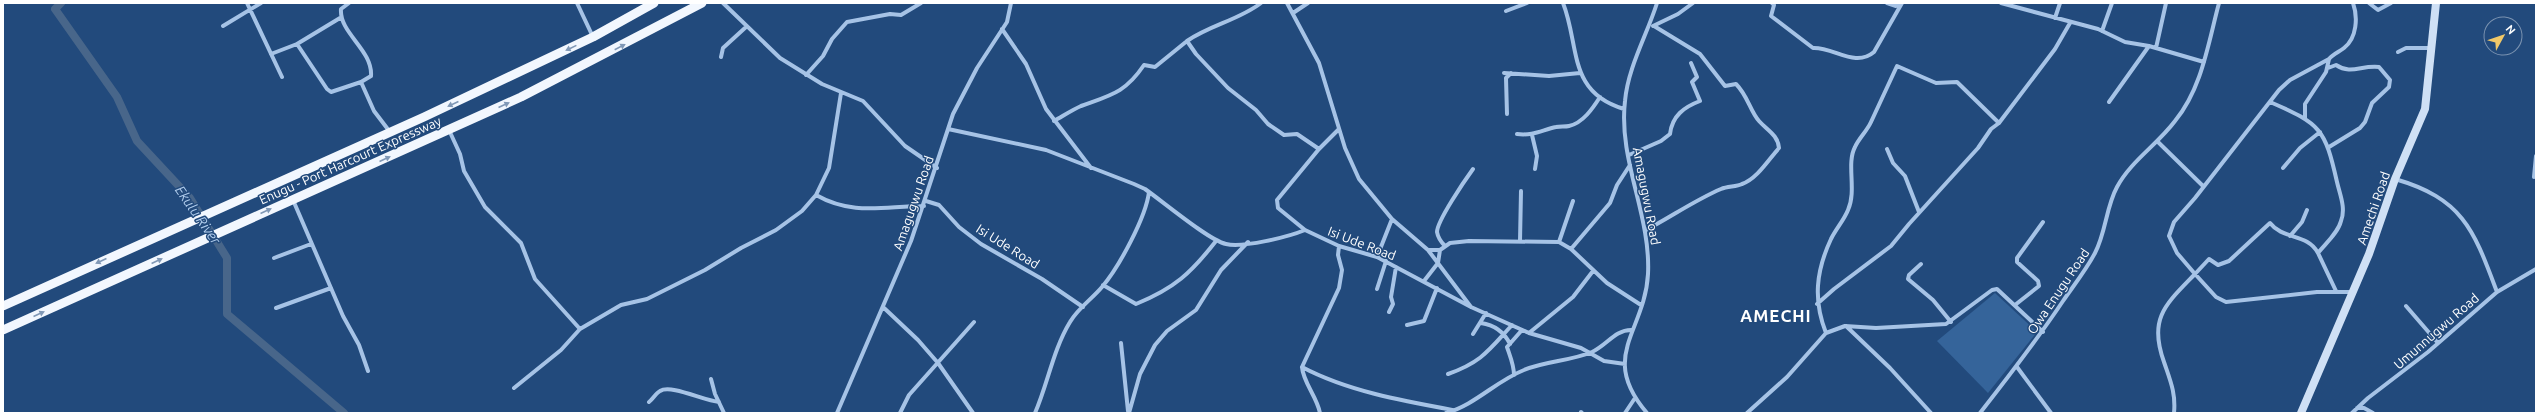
<svg xmlns="http://www.w3.org/2000/svg" width="2539" height="416" viewBox="0 0 2539 416" font-family="Ubuntu,sans-serif">
  <rect width="100%" height="100%" fill="#224a7c"/>
  <path fill="#35649a" d="M 1995,293 L 2037,332 L 1988,393 L 1937,341 Z"/>
  <g fill="none" stroke-linecap="round" stroke-linejoin="round">
    <path stroke="#48668a" stroke-width="8" d="M 61,3 L 55,9 L 117,97 L 137,141 L 190,198 L 227,258 L 227,314 L 344,413"/>
    <path stroke="#a6c3e6" stroke-width="4" d="M 247,3 L 282,77
      M 349,3 L 341,9 C 339,33 373,50 371,76 L 361,82 L 374,111 L 390,132
      M 577,3 L 593,37
      M 723,3 L 780,58 L 822,84 L 863,101 L 905,146 L 937,168
      M 1261,3 C 1239,20 1210,25 1187,41 L 1196,54 L 1228,88 L 1256,110 L 1268,124 L 1284,135 L 1297,134 L 1319,149
      M 1287,3 L 1319,63 L 1345,148 L 1359,179 L 1392,219 L 1428,250 L 1471,307
      M 1563,3 C 1580,46 1567,92 1624,109
      M 1772,3 L 1774,5 L 1771,16 L 1813,48 C 1834,47 1855,68 1874,52 L 1902,3
      M 1887,3 L 1896,6 L 1901,4
      M 2001,3 L 2098,29 L 2125,42 L 2149,46 L 2204,62
      M 2369,3 L 2378,10 L 2391,3
      M 1506,11 L 1527,3
      M 1293,13 L 1308,3
      M 2055,18 L 2060,3
      M 223,26 L 261,3
      M 1653,26 L 1678,14 L 1693,3
      M 1002,29 L 1026,64 L 1046,109 L 1091,168
      M 2102,31 L 2112,3
      M 297,44 L 340,18
      M 2156,48 L 2166,3
      M 2398,52 L 2406,48 L 2433,48
      M 271,54 L 297,44 L 327,89 L 331,92 L 361,82
      M 721,57 L 723,48 L 746,27
      M 2328,68 L 2336,65 C 2351,75 2361,65 2379,67 L 2390,80 L 2389,87 L 2372,103 L 2365,122 L 2360,128 L 2329,147
      M 1504,73 L 1549,76 L 1580,73
      M 806,75 L 823,56 L 832,39 L 847,22 L 890,14 L 901,15 L 921,3
      M 2109,102 L 2149,46
      M 2270,102 C 2321,124 2325,129 2337,182 C 2340,195 2346,208 2341,221 C 2338,233 2326,243 2318,253 L 2336,291
      M 1507,114 L 1506,78 L 1511,73
      M 2305,118 L 2305,104 L 2326,72 L 2329,59 C 2333,54 2339,52 2344,48 C 2357,38 2358,17 2353,3
      M 1054,121 C 1063,116 1072,110 1081,106 C 1111,95 1125,93 1144,65 L 1155,67 L 1187,41
      M 948,129 L 1046,150 L 1134,184 L 1145,189 C 1162,201 1210,241 1226,244 C 1243,248 1288,237 1305,230
      M 1339,129 L 1319,149 L 1277,200 L 1278,208 L 1305,230 L 1339,246 L 1377,257 L 1471,307 L 1529,333 L 1581,348 L 1604,361 L 1625,364
      M 449,130 L 460,154 L 464,171 L 485,207 L 521,243 L 535,279 L 580,329
      M 1517,134 C 1533,136 1542,130 1556,127 C 1560,126 1565,127 1569,126 C 1583,123 1593,108 1600,97
      M 1532,135 L 1537,156 L 1535,169
      M 2158,142 L 2203,186
      M 1887,149 L 1893,163 L 1905,176 L 1919,212
      M 1629,155 L 1661,141 L 1670,134 C 1672,116 1684,107 1700,101 L 1692,82 L 1697,77 L 1691,63
      M 2283,168 L 2300,148 L 2320,132
      M 2534,177 L 2536,156
      M 2395,179 C 2464,199 2474,231 2497,292
      M 816,195 C 853,216 884,206 924,206
      M 293,200 L 343,316 L 359,345 L 368,371
      M 926,201 L 939,205 L 959,227 L 981,244 L 1042,279 L 1083,307
      M 1646,230 C 1671,217 1695,200 1721,189 C 1728,186 1736,187 1742,184 C 1757,179 1769,159 1779,148 C 1778,135 1767,130 1759,121 C 1750,111 1748,96 1736,84 L 1725,86 L 1700,54 L 1654,26
      M 2290,236 L 2302,222 L 2307,210
      M 1520,241 L 1521,191
      M 1559,242 L 1573,201
      M 1445,246 C 1441,242 1438,238 1437,232 C 1437,221 1465,180 1473,169
      M 1571,249 L 1610,203 L 1617,185 L 1630,165
      M 1428,250 L 1440,250
      M 2318,253 C 2307,233 2283,240 2270,223 L 2229,261 L 2218,265 L 2209,259 L 2195,274 L 2177,253 L 2169,236 L 2174,222 L 2195,198 L 2279,90 L 2290,80 L 2329,59
      M 1377,257 L 1392,219
      M 274,258 L 311,244
      M 1921,264 L 1909,275 L 1908,279 L 1933,300 L 1951,322
      M 1424,281 L 1438,263 L 1440,250 L 1450,243 L 1469,241 L 1559,242 L 1571,249 L 1607,283 L 1641,305
      M 1103,285 L 1136,304 C 1175,288 1191,273 1216,241
      M 1377,289 L 1386,261
      M 1817,304 L 1834,289 L 1891,246 L 1909,224 L 1978,148 L 1991,129 L 1999,123 L 2055,49 L 2070,23
      M 2015,305 L 2039,286 L 2038,281 L 2017,262 L 2017,258 L 2043,222
      M 2406,306 L 2438,343
      M 883,307 L 918,340 L 938,363 L 973,413
      M 276,308 L 331,288
      M 1389,312 L 1393,304 L 1391,297 L 1396,267
      M 1481,323 C 1495,325 1504,332 1510,344
      M 1407,325 L 1424,321 L 1437,288
      M 1846,326 L 1890,368 L 1931,413
      M 1529,333 L 1573,297 L 1593,271
      M 1826,333 C 1813,300 1816,271 1831,239 C 1836,229 1844,220 1848,210 C 1857,190 1846,164 1855,147 C 1859,138 1867,131 1871,122 C 1880,103 1888,85 1897,66 L 1936,83 L 1957,82 L 1999,123
      M 1473,334 L 1486,313
      M 1121,343 L 1128,411
      M 1302,367 C 1347,391 1403,401 1453,410
      M 2017,367 L 2051,413
      M 1448,374 C 1482,362 1489,350 1512,325
      M 1514,375 C 1514,365 1510,356 1507,347 L 1522,330
      M 711,379 L 715,394 L 724,413
      M 514,388 L 561,350 L 580,329 L 621,305 L 647,299 L 705,270 L 741,248 L 776,230 L 802,211 L 816,195 L 829,168 L 841,93
      M 649,402 C 653,399 656,393 660,391 C 671,384 704,401 719,402
      M 2357,408 L 2364,408 L 2373,413
      M 1581,412 L 1582,413
      M 837,413 L 911,241 L 953,114 L 977,68 L 1007,22 L 1011,3
      M 900,413 L 909,395 L 974,322
      M 1035,413 C 1048,383 1053,350 1070,322 C 1078,308 1092,299 1102,287 C 1119,267 1146,217 1149,192
      M 1129,413 L 1140,374 L 1155,345 L 1167,331 L 1196,310 L 1221,270 L 1248,242
      M 1320,413 C 1317,397 1303,382 1302,367 L 1339,288 L 1342,270 L 1338,255 L 1339,246
      M 1446,413 C 1475,405 1496,381 1524,370 C 1545,361 1571,361 1592,352 C 1607,345 1615,330 1631,330
      M 1625,413 L 1635,398
      M 1647,413 C 1598,356 1645,332 1648,274 C 1651,215 1618,160 1625,101 C 1628,67 1647,35 1657,3
      M 1747,413 L 1787,377 L 1826,333 L 1845,326 L 1876,328 L 1946,324 L 1992,290 L 1997,289 L 2043,332
      M 1980,413 C 2009,376 2037,340 2063,301 C 2074,285 2086,270 2095,253 C 2106,232 2106,207 2117,187 C 2131,161 2157,145 2175,121 C 2202,88 2208,44 2219,3
      M 2174,413 C 2176,393 2170,380 2164,362 C 2148,318 2166,304 2195,274 L 2216,297 L 2226,302 L 2317,292 L 2353,292
      M 2352,413 L 2368,398 L 2428,352 L 2497,292 L 2536,269"/>
    <path stroke="#cfe0f5" stroke-width="8" d="M 2301,413 L 2369,254 L 2395,179 L 2425,109 L 2436,3"/>
    <path stroke="#f2f7fe" stroke-width="9" d="M 3,306 L 424,117 L 593,37 L 654,3
      M 3,330 L 521,97 L 702,3"/>
  </g>
  <defs><path id="oneway-solid" d="M-6-.8H1V-3.2L6.5 0L1 3.2V.8H-6Z"/></defs>
  <g fill="#8098b6">
    <use href="#oneway-solid" transform="translate(620 47) rotate(-27)"/>
    <use href="#oneway-solid" transform="translate(571 48) rotate(154)"/>
    <use href="#oneway-solid" transform="translate(453 104) rotate(155)"/>
    <use href="#oneway-solid" transform="translate(504 105) rotate(-24)"/>
    <use href="#oneway-solid" transform="translate(385 159) rotate(-24)"/>
    <use href="#oneway-solid" transform="translate(266 211) rotate(-24)"/>
    <use href="#oneway-solid" transform="translate(101 261) rotate(155)"/>
    <use href="#oneway-solid" transform="translate(157 261) rotate(-25)"/>
    <use href="#oneway-solid" transform="translate(39 314) rotate(-24)"/>
  </g>
  <g text-anchor="middle" stroke-width="3" stroke-linejoin="round" paint-order="stroke">
    <g font-size="13" fill="#fff" stroke="#224a7c">
      <text transform="translate(350 160) rotate(-24)" y="5">Enugu - Port Harcourt Expressway</text>
      <text transform="translate(1647 196) rotate(79)" y="5">Amagugwu Road</text>
      <text transform="translate(913 203) rotate(-71)" y="5">Amagugwu Road</text>
      <text transform="translate(2373 208) rotate(-71)" y="5">Amechi Road</text>
      <text transform="translate(1362 243) rotate(21)" y="5">Isi Ude Road</text>
      <text transform="translate(1008 246) rotate(32)" y="5">Isi Ude Road</text>
      <text transform="translate(2058 291) rotate(-56)" y="5">Owa Enugu Road</text>
      <text transform="translate(2436 331) rotate(-41)" y="5">Umunnugwu Road</text>
    </g>
    <g font-size="14" font-style="italic" fill="#b1cded" stroke="#224a7c">
      <text transform="translate(198 215) rotate(55)" y="5">Ekulu River</text>
    </g>
    <g font-size="17" font-weight="bold" letter-spacing="1" fill="#fff" stroke="#224a7c">
      <text x="1776" y="322">AMECHI</text>
    </g>
  </g>
  <rect width="2539" height="416" fill="none" stroke="#ffffff" stroke-width="8"/>
  <g transform="translate(2503 36) rotate(50)"><circle r="19" fill="#224a7c" stroke="#7a92b0"/>
  <path d="M0-3L7 15L0 10L-7 15Z" fill="#f1c868"/>
  <text y="-6" font-size="11" font-weight="bold" text-anchor="middle" fill="#ffffff">N</text>
  </g>
</svg>
